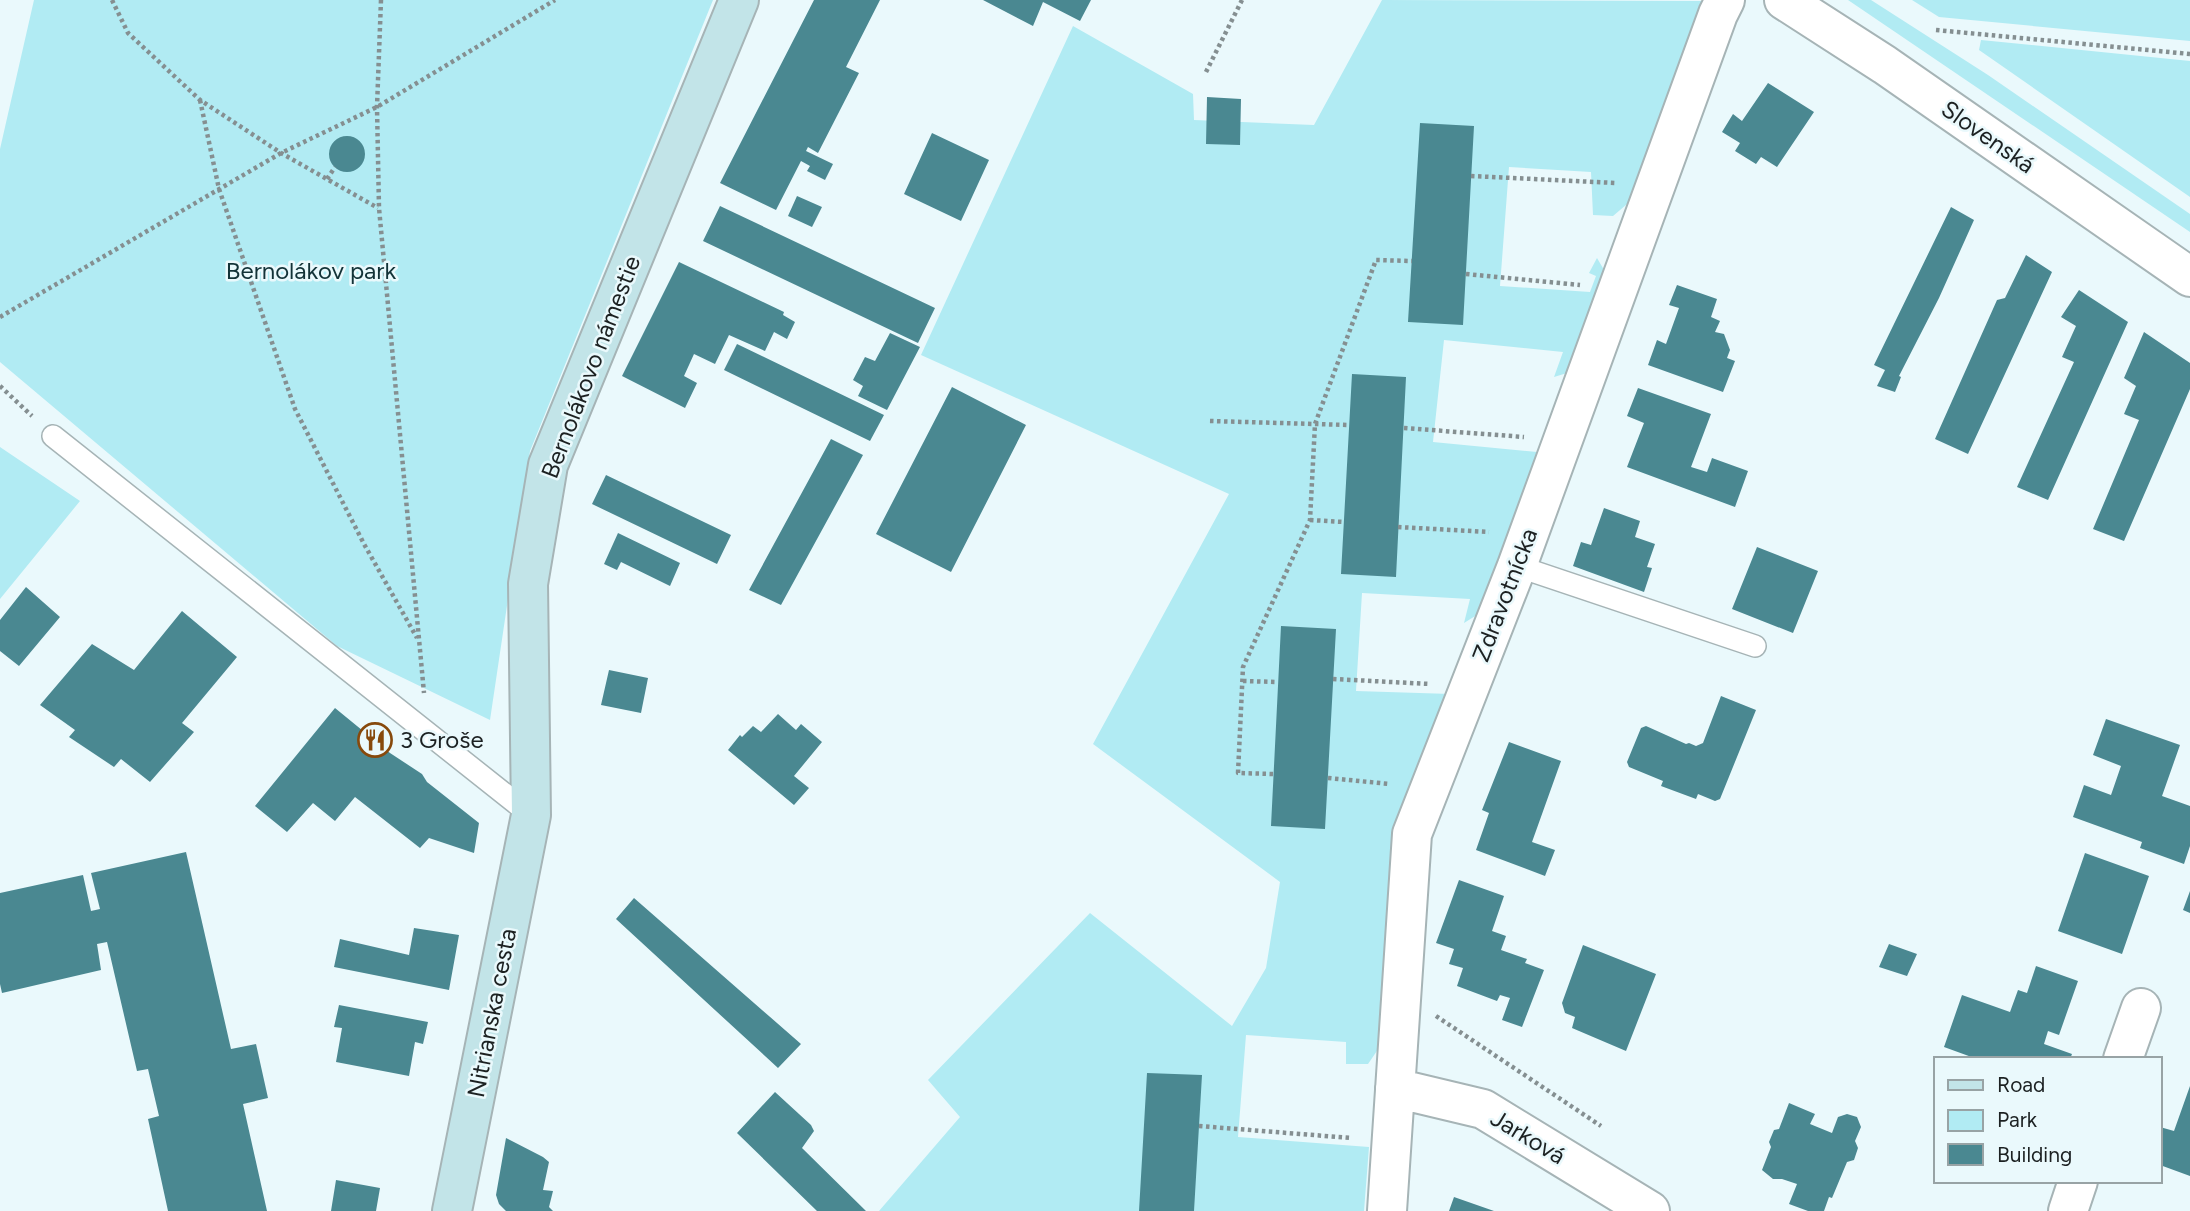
<svg xmlns="http://www.w3.org/2000/svg" width="2190" height="1211" viewBox="0 0 2190 1211" font-family="Figtree,sans-serif">
  <rect width="100%" height="100%" fill="#eaf9fc"/>
  <path fill="#b1ebf3" d="M 34,0 L 713,0 L 530,451 L 490,720 L 337,646 L 0,362 L 0,149 Z
    M 1382,0 L 1701,1 L 1700,21 L 1633,199 L 1613,216 L 1593,215 L 1591,172 L 1509,167 L 1500,286 L 1590,292 L 1596,276 L 1589,273 L 1597,258 L 1607,275 L 1567,373 L 1554,377 L 1563,352 L 1444,340 L 1433,442 L 1537,452 L 1480,613 L 1464,623 L 1470,599 L 1362,593 L 1356,691 L 1451,694 L 1381,1045 L 1368,1064 L 1346,1064 L 1346,1042 L 1246,1035 L 1238,1137 L 1369,1147 L 1364,1211 L 879,1211 L 960,1117 L 928,1080 L 1090,913 L 1232,1026 L 1266,968 L 1280,882 L 1093,744 L 1229,494 L 921,355 L 1073,26 L 1193,94 L 1194,120 L 1314,125 Z
    M 1848,0 L 1871,0 L 1988,75 L 2190,214 L 2190,232 Z
    M 1912,0 L 2190,0 L 2190,41 L 1939,17 Z
    M 1981,40 L 2190,61 L 2190,197 L 1979,50 Z
    M 0,447 L 80,501 L 0,599 Z"/>
  <path fill="#4a8891" d="M 814,0 L 880,0 L 846,67 L 859,73 L 818,153 L 808,147 L 806,151 L 833,164 L 825,180 L 807,171 L 810,166 L 801,161 L 776,210 L 720,183 Z
    M 983,0 L 1091,0 L 1080,21 L 1043,2 L 1033,26 Z
    M 1768,83 L 1814,112 L 1777,167 L 1761,157 L 1756,164 L 1735,151 L 1740,143 L 1722,132 L 1733,114 L 1742,121 Z
    M 1207,97 L 1241,99 L 1240,145 L 1206,144 Z
    M 1420,123 L 1474,126 L 1463,325 L 1408,322 Z
    M 932,133 L 989,160 L 961,221 L 904,194 Z
    M329 154a18 18 0 1 1 36 0a18 18 0 1 1-36 0Z
    M 797,196 L 822,207 L 812,227 L 788,216 Z
    M 720,206 L 935,308 L 918,343 L 703,241 Z
    M 1951,207 L 1974,220 L 1939,298 L 1899,376 L 1901,377 L 1895,392 L 1877,386 L 1885,370 L 1874,365 Z
    M 2026,255 L 2052,272 L 1968,454 L 1935,439 L 1997,300 L 2005,298 Z
    M 679,262 L 784,312 L 783,315 L 795,322 L 787,339 L 774,332 L 765,351 L 729,335 L 715,364 L 694,354 L 684,376 L 697,383 L 685,408 L 622,376 Z
    M 1677,285 L 1717,299 L 1711,317 L 1720,321 L 1715,332 L 1724,334 L 1730,350 L 1727,358 L 1735,361 L 1723,392 L 1648,365 L 1657,340 L 1666,344 L 1679,308 L 1669,305 Z
    M 2079,290 L 2128,322 L 2048,500 L 2017,487 L 2074,362 L 2062,357 L 2076,326 L 2061,317 Z
    M 2144,332 L 2190,363 L 2190,389 L 2124,541 L 2093,529 L 2139,420 L 2124,414 L 2136,386 L 2124,378 Z
    M 890,333 L 920,347 L 887,410 L 858,396 L 863,386 L 853,380 L 865,357 L 875,361 Z
    M 737,344 L 884,415 L 870,441 L 724,370 Z
    M 1352,374 L 1406,377 L 1396,577 L 1341,574 Z
    M 952,387 L 1026,425 L 951,572 L 876,534 Z
    M 1638,388 L 1711,414 L 1691,467 L 1707,472 L 1712,458 L 1748,471 L 1735,507 L 1627,467 L 1644,423 L 1627,416 Z
    M 831,439 L 863,455 L 781,605 L 749,590 Z
    M 606,475 L 731,535 L 717,564 L 592,504 Z
    M 1604,508 L 1640,521 L 1635,537 L 1655,544 L 1647,567 L 1652,568 L 1644,592 L 1573,566 L 1581,542 L 1591,545 Z
    M 618,533 L 680,563 L 670,586 L 621,562 L 617,570 L 604,564 Z
    M 1757,547 L 1818,571 L 1793,633 L 1732,609 Z
    M 26,587 L 60,617 L 19,666 L 0,651 L 0,620 Z
    M 182,611 L 237,657 L 182,723 L 194,732 L 150,782 L 121,759 L 114,767 L 69,737 L 75,730 L 40,705 L 92,644 L 134,670 Z
    M 1281,626 L 1336,629 L 1325,829 L 1271,826 Z
    M 609,670 L 648,678 L 641,713 L 601,705 Z
    M 1721,696 L 1756,710 L 1720,799 L 1715,801 L 1698,794 L 1696,799 L 1661,786 L 1663,781 L 1629,767 L 1627,762 L 1641,728 L 1646,726 L 1686,744 L 1689,743 L 1696,746 L 1703,743 Z
    M 335,708 L 390,753 L 422,774 L 427,782 L 479,823 L 474,853 L 429,838 L 420,848 L 355,797 L 335,821 L 313,803 L 287,832 L 255,806 Z
    M 778,714 L 796,730 L 801,724 L 822,742 L 794,776 L 809,788 L 794,805 L 728,750 L 740,735 L 742,737 L 753,726 L 761,732 Z
    M 2106,719 L 2180,745 L 2162,796 L 2190,806 L 2190,846 L 2184,864 L 2140,848 L 2142,842 L 2073,817 L 2084,785 L 2111,795 L 2121,766 L 2093,755 Z
    M 1509,742 L 1561,761 L 1532,842 L 1555,850 L 1545,876 L 1476,850 L 1489,813 L 1482,810 Z
    M 186,852 L 231,1049 L 256,1044 L 268,1098 L 243,1104 L 267,1211 L 168,1211 L 148,1119 L 159,1116 L 148,1069 L 137,1071 L 107,942 L 97,944 L 101,970 L 2,993 L 0,984 L 0,893 L 83,875 L 91,911 L 100,909 L 91,873 Z
    M 2085,853 L 2149,876 L 2122,954 L 2058,931 Z
    M 1459,880 L 1504,896 L 1492,931 L 1506,936 L 1501,950 L 1527,959 L 1525,963 L 1544,970 L 1522,1027 L 1502,1020 L 1510,998 L 1500,995 L 1497,1001 L 1457,986 L 1463,968 L 1449,964 L 1454,949 L 1436,943 Z
    M 2190,891 L 2190,913 L 2183,910 Z
    M 634,898 L 801,1044 L 778,1068 L 616,919 Z
    M 414,928 L 459,935 L 449,990 L 334,967 L 340,939 L 409,955 Z
    M 1889,944 L 1917,954 L 1907,976 L 1879,967 Z
    M 1583,945 L 1656,974 L 1626,1051 L 1572,1028 L 1575,1017 L 1565,1013 L 1562,1003 Z
    M 2036,966 L 2078,981 L 2059,1035 L 2048,1031 L 2044,1044 L 2072,1054 L 2070,1059 L 1977,1059 L 1944,1047 L 1962,995 L 2010,1012 L 2018,990 L 2027,993 Z
    M 339,1005 L 428,1022 L 423,1044 L 415,1042 L 409,1076 L 336,1062 L 342,1028 L 334,1027 Z
    M 1147,1073 L 1202,1075 L 1194,1211 L 1139,1211 Z
    M 2190,1086 L 2190,1176 L 2160,1165 L 2160,1127 L 2174,1131 Z
    M 775,1092 L 811,1125 L 814,1131 L 802,1148 L 866,1211 L 817,1211 L 737,1133 Z
    M 1789,1103 L 1815,1114 L 1810,1124 L 1832,1133 L 1838,1117 L 1847,1114 L 1857,1117 L 1861,1127 L 1855,1141 L 1858,1148 L 1854,1160 L 1847,1162 L 1832,1198 L 1829,1197 L 1824,1211 L 1808,1211 L 1789,1204 L 1797,1184 L 1782,1179 L 1773,1179 L 1762,1170 L 1771,1147 L 1769,1142 L 1774,1130 L 1779,1129 Z
    M 506,1138 L 543,1157 L 549,1162 L 543,1190 L 553,1191 L 549,1207 L 553,1211 L 506,1211 L 499,1204 L 496,1195 Z
    M 336,1180 L 380,1188 L 376,1211 L 331,1211 Z
    M 1454,1197 L 1494,1211 L 1449,1211 Z"/>
  <g fill="none" stroke-linecap="round" stroke-linejoin="round">
    <g stroke="#a6b4b6" stroke-width="24">
      <path id="service" d="M 53,436 L 531,815
        M 1517,566 L 1755,646"/>
    </g>
    <g stroke="#a6b4b6" stroke-width="42">
      <path id="minor" d="M 1784,0 L 1885,65 L 2190,277
        M 2123,1059 L 2141,1008
        M 1395,1088 L 1483,1109 L 1650,1211
        M 1387,1211 L 1412,834 L 1517,566 L 1718,14 L 1725,0
        M 2068,1211 L 2078,1181"/>
    </g>
    <g stroke="#a6b4b6" stroke-width="42">
      <path id="secondary" d="M 452,1211 L 531,815 L 528,584 L 548,465 L 739,0"/>
    </g>
    <path stroke="#858f91" stroke-width="4.5" stroke-dasharray="3.5 3.5" stroke-linecap="butt" d="M 112,0 L 128,33 L 200,100 L 281,153 L 378,208
      M 381,0 L 377,107 L 379,208 L 424,693
      M 1936,30 L 2190,54
      M 1206,72 L 1242,0
      M 200,100 L 219,189 L 295,409 L 364,544 L 417,638
      M 1471,176 L 1616,183
      M 327,179 L 335,167
      M 1466,274 L 1580,285
      M 0,317 L 281,153 L 377,107 L 555,0
      M 0,386 L 32,416
      M 1210,421 L 1349,425
      M 1404,428 L 1524,437
      M 1310,520 L 1344,522
      M 1398,527 L 1489,532
      M 1333,679 L 1430,684
      M 1243,681 L 1278,682
      M 1273,774 L 1238,773 L 1243,667 L 1310,520 L 1315,424 L 1376,260 L 1412,261
      M 1328,778 L 1390,784
      M 1436,1016 L 1601,1126
      M 1199,1126 L 1351,1138"/>
    <use href="#service" stroke="#fff" stroke-width="21"/>
    <use href="#minor" stroke="#fff" stroke-width="38"/>
    <use href="#secondary" stroke="#c2e4e8" stroke-width="38"/>
  </g>
  <defs>
    <g id="restaurant-ring" transform="scale(1.75)"><circle r="9.5" fill="#eaf9fc" stroke="#87490c" stroke-width="1.5"/><path d="M-5-6h1v4h1v-4h1v4h1v-4h1v5L-1.5 .5V6h-2V.5L-5-1ZM5-6V6H3V1.5H1.5Q1.5-4 5-6Z" fill="#87490c"/></g>
  </defs>
  <g fill-rule="evenodd">
    <use href="#restaurant-ring" x="375" y="740"/>
  </g>
  <g text-anchor="middle" stroke-width="5" stroke-linejoin="round" paint-order="stroke">
    <g font-size="24" fill="#1c2122" stroke="#eaf9fc">
      <text transform="translate(1988 137) rotate(35)" y="8">Slovenská</text>
      <text transform="translate(591 367) rotate(-69)" y="8">Bernolákovo námestie</text>
      <text transform="translate(1505 595) rotate(-69)" y="8">Zdravotnícka</text>
      <text transform="translate(492 1013) rotate(-79)" y="8">Nitrianska cesta</text>
      <text transform="translate(1528 1137) rotate(31)" y="8">Jarková</text>
    </g>
    <g font-size="24" fill="#133338" stroke="#eaf9fc">
      <text x="311" y="279">Bernolákov park</text>
    </g>
    <g font-size="24" fill="#1c2122" stroke="#eaf9fc" text-anchor="start">
      <text x="400" y="748">3 Groše</text>
    </g>
  </g>
  <rect x="1934" y="1057" width="228" height="126" fill="#eaf9fc" stroke="#98a3a5" stroke-width="2"/>
  <rect x="1948" y="1080" width="35" height="10" fill="#c2e4e8" stroke="#98a3a5" stroke-width="2"/>
  <text x="1997" y="1092" font-size="21" fill="#1c2122">Road</text>
  <rect x="1948" y="1110" width="35" height="21" fill="#b1ebf3" stroke="#98a3a5" stroke-width="2"/>
  <text x="1997" y="1127" font-size="21" fill="#1c2122">Park</text>
  <rect x="1948" y="1144" width="35" height="21" fill="#4a8891" stroke="#98a3a5" stroke-width="2"/>
  <text x="1997" y="1162" font-size="21" fill="#1c2122">Building</text>
</svg>
